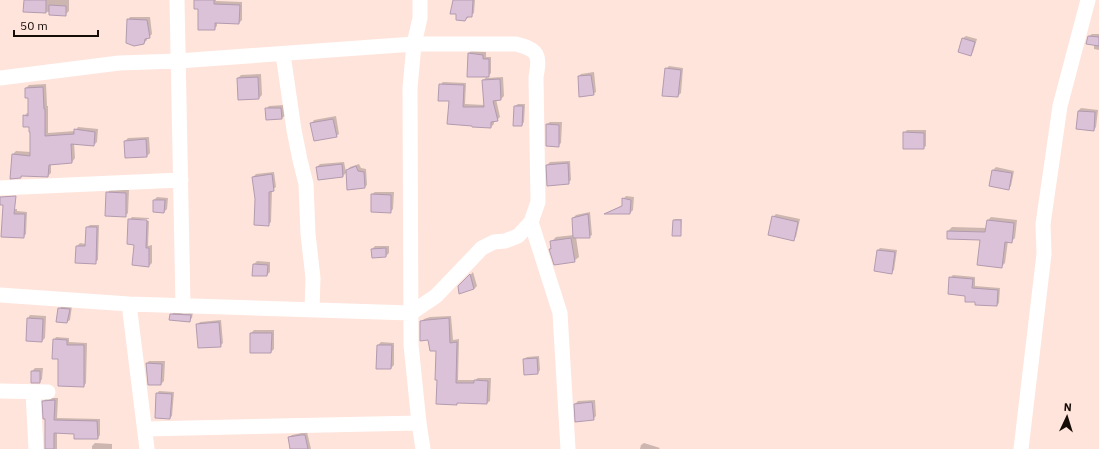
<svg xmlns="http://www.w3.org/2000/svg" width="1099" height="449" viewBox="0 0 1099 449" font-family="'IBM Plex Sans',sans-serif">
  <rect width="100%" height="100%" fill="#ffe4db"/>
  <path fill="#0003" d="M 25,0 L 69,0 L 69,11 L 65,15 L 50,12 L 24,11 Z
    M 195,0 L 216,0 L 216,1 L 242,2 L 242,20 L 239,23 L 217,22 L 217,26 L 214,29 Z
    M 454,0 L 475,0 L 474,13 L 465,20 L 457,13 Z
    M 130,17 L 150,17 L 152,34 L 149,37 L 147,37 L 147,40 L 144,43 L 128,20 Z
    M 1092,34 L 1099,34 L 1099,50 L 1094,49 L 1094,44 L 1089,36 Z
    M 966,36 L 977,39 L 973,52 L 970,55 L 959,51 L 963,38 Z
    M 471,51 L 486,52 L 486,57 L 491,57 L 491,73 L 487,78 L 503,77 L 504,96 L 501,99 L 496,99 L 500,117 L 497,120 L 494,121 L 494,124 L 491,127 L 450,100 L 440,85 L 443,82 L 466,83 L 465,104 L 485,105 L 483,80 L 488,76 L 469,53 Z
    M 669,66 L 683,68 L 681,93 L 678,96 L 666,69 Z
    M 594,72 L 596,92 L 593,94 L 579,76 L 581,74 Z
    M 261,74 L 262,95 L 259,98 L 238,78 L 241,75 Z
    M 46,84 L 47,106 L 48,106 L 48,133 L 75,131 L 78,127 L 98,129 L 97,142 L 94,145 L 74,143 L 75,158 L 72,162 L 51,163 L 51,173 L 48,176 L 23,175 L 21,177 L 13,154 L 16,151 L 31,152 L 30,126 L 24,116 L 27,113 L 29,113 L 29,97 L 26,88 L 29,85 Z
    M 518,104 L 525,104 L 524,122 L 522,125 L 515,106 Z
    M 284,105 L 285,116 L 282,118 L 266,109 L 269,106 Z
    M 1081,108 L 1098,110 L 1096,127 L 1094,130 L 1078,111 Z
    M 336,116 L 339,134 L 336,136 L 312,123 L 314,120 Z
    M 550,122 L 562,122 L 561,143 L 558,146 L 547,124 Z
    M 907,130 L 926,130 L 926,146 L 923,148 L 904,133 Z
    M 149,137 L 150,153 L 147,156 L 126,157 L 125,141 L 128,138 Z
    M 570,161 L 571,180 L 568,183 L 547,165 L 550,162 Z
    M 344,162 L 346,172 L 350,167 L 359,164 L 361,168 L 366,169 L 367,185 L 364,188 L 347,172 L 343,176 L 317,167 L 320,164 Z
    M 996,167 L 1014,171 L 1011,186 L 1008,189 L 993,170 Z
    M 274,172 L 276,187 L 272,190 L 271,222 L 268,225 L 256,199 L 253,177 L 256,174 Z
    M 110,190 L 129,190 L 128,213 L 125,216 L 107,193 Z
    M 375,192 L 394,192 L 393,209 L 390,212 L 372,194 Z
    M 626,196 L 634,197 L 633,210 L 630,213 L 606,213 L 623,205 L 623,199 Z
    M 157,197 L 168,198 L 167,209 L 164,212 L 154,211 L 154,200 Z
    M 6,209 L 17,209 L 17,211 L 27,212 L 26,234 L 23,237 Z
    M 590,212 L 592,235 L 589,237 L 576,237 L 579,257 L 574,261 L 550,249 L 552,247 L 551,242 L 556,237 L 574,235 L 573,218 L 576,215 Z
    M 776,214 L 800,219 L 796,237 L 793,240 L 773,217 Z
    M 132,217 L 149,218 L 149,219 L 130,219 Z
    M 991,217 L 1017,220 L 1015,238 L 1012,241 L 1008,241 L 1005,263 L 1002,266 L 981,239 L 948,238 L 948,231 L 952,227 L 987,228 L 988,220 Z
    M 130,219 L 130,221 L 149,221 L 148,246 L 152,245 L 152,263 L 149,266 L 133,264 L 135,244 L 129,220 Z
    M 675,219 L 682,219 L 681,234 L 680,235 L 674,220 Z
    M 90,225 L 99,225 L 98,260 L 95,262 L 77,246 L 80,243 L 86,244 L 87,227 Z
    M 375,246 L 389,246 L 389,253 L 386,256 L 372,249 Z
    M 880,248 L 897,250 L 894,270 L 891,273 L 877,251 Z
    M 257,261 L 270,262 L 270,272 L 267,275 L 254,264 Z
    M 473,272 L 477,286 L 474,289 L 459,287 Z
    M 953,275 L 975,277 L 975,286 L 1000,288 L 999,303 L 997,305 L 976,301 L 966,295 L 950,278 Z
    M 62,306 L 72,306 L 70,320 L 67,322 L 59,309 Z
    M 174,312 L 193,312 L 192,318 L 189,321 L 171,315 Z
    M 30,315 L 46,316 L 45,338 L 42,341 L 28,318 Z
    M 451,316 L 453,340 L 459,339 L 458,380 L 475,380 L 478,378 L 491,378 L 490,401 L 487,403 L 458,402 L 457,404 L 437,349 L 429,339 L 421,322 L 424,319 L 430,317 Z
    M 221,320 L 223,343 L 220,346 L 197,325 L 200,322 Z
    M 254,330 L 274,330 L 274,349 L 271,352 L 251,333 Z
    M 56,337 L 69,338 L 69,342 L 87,343 L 86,383 L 84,386 L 59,358 L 54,340 Z
    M 381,342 L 394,343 L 394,365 L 391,368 L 378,345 Z
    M 539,356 L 540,370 L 538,373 L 524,359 L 527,357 Z
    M 149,361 L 165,361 L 164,381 L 161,384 L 147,363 Z
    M 35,368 L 43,368 L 42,379 L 40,382 L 32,371 Z
    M 159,391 L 174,392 L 172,416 L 170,418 L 157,394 Z
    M 46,398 L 58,398 L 57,418 L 100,419 L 100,435 L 98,438 L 75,433 L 57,432 L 57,449 L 46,449 L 46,418 L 44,401 Z
    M 595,400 L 596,416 L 593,419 L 575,404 L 578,401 Z
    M 307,432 L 311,449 L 291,449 L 289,437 L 292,435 Z
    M 95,443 L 112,444 L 112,449 L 92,449 L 92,446 Z
    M 644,443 L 660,448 L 659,449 L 640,449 L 641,445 Z"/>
  <path fill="#dbc2d8" stroke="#b39bb0" d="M 24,0 L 46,0 L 46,13 L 23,12 Z
    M 194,0 L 214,0 L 214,4 L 240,5 L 239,24 L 215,23 L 215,30 L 198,30 L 198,9 L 194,9 Z
    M 453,0 L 473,0 L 472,17 L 467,17 L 465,21 L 456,20 L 456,14 L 450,14 Z
    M 49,5 L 66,6 L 66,16 L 49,15 Z
    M 127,19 L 147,20 L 150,38 L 145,39 L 144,44 L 134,46 L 126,43 Z
    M 1088,36 L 1099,37 L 1099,46 L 1086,44 Z
    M 962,38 L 975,42 L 971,56 L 958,52 Z
    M 468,53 L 483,55 L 483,59 L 489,59 L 489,77 L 467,77 Z
    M 665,68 L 681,70 L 678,97 L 662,96 Z
    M 591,75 L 594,95 L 579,97 L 578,76 Z
    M 258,77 L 259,99 L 238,100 L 237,78 Z
    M 500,79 L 501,100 L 493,101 L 498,121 L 491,122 L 491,128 L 472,127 L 472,126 L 447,124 L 449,101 L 438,101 L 439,84 L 464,85 L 463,107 L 484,107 L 482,80 Z
    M 43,87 L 44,109 L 45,109 L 45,136 L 74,134 L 74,129 L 95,132 L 94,146 L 71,144 L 72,163 L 49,165 L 48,177 L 21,176 L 21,178 L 10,179 L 12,154 L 30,156 L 30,132 L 29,132 L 29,127 L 23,127 L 23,115 L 28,116 L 28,98 L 25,98 L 25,88 Z
    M 514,106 L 523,106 L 522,126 L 513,126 Z
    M 265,108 L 281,108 L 282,119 L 266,120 Z
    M 1078,111 L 1095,112 L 1094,131 L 1076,129 Z
    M 333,119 L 337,137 L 314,141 L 310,123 Z
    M 546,124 L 559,125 L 559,147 L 546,146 Z
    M 903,132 L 924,133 L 924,149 L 903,149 Z
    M 146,139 L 147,157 L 125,158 L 124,141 Z
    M 568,163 L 569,184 L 547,186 L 546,165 Z
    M 342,164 L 343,177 L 318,180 L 316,167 Z
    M 356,166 L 358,171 L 364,172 L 365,188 L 347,190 L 346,170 Z
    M 992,170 L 1012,173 L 1009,190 L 989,186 Z
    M 272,174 L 274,191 L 269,192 L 269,226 L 254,225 L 255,199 L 252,177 Z
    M 106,192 L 126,193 L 126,217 L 105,216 Z
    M 371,194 L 391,195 L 391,213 L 371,212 Z
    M 16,196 L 14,214 L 25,214 L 24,238 L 1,237 L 3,205 L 0,205 L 0,197 Z
    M 622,198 L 631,200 L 630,214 L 604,214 L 622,206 Z
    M 153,200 L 165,200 L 164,213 L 153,212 Z
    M 588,214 L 590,238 L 573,238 L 572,218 Z
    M 772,216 L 798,222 L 794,241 L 768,235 Z
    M 128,219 L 147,220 L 146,248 L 149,248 L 149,267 L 132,265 L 134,245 L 127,244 Z
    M 673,220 L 681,220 L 681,236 L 672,236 Z
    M 987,220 L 1014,223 L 1012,243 L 1005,242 L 1002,268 L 977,265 L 980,240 L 947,239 L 947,231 L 985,232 Z
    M 86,227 L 97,227 L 96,264 L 75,263 L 76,246 L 85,246 Z
    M 571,238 L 575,262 L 554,265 L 549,249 L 551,249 L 550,241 Z
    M 386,248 L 386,257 L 372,258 L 371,249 Z
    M 877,250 L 895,252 L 892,274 L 874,271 Z
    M 253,264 L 268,265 L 267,276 L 252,276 Z
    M 470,274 L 474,289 L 459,294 L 458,286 Z
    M 949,277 L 973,279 L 972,288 L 998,290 L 997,306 L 975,305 L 975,302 L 965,302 L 965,296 L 948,294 Z
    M 58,308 L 70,309 L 67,323 L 56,322 Z
    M 170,314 L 191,315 L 190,322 L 169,320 Z
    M 27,318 L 43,319 L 42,342 L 26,341 Z
    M 449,318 L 450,343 L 457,342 L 456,383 L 474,383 L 474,380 L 488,381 L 487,404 L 457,403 L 457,405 L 436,404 L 437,380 L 435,380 L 436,351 L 430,351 L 428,340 L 420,341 L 420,321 L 427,320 Z
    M 219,322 L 221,347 L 198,348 L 196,324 Z
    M 250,333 L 272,333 L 271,353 L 250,353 Z
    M 53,339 L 67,340 L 67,345 L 84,345 L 84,387 L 58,386 L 58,359 L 52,359 Z
    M 377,345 L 392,345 L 391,369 L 376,369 Z
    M 537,358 L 538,374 L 524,375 L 523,359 Z
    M 146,363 L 162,364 L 161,385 L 148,385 Z
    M 31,371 L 40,371 L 40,383 L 31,383 Z
    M 156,393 L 172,394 L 170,419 L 155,418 Z
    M 55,400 L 54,420 L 97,421 L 98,439 L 74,439 L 74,434 L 54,433 L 54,449 L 45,449 L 45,419 L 43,419 L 42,401 Z
    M 592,402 L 594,420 L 575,422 L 574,404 Z
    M 301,435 L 305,435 L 308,449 L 290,449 L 288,437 Z"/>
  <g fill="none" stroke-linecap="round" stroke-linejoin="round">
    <path stroke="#fff" stroke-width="15" d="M 177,0 L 183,306
      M 420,0 L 420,18 L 414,44 L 410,88 L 411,345 L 419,423 L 423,449
      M 283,54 L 294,130 L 300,160 L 306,184 L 308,234 L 313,278 L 312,310
      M 0,78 L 119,63 L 178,61 L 414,44 L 516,44 C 539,50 540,55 536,77 L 538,202 L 531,222 L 518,236 L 505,241 L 494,242 L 482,248 L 436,296 L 411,313 L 129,304 L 0,295
      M 0,188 L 181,180
      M 531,222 L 560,313 L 568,449
      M 129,304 L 147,449
      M 0,391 L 48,392
      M 33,392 L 36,449
      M 145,429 L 419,423
      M 1021,449 L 1044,254 L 1043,224 L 1060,106 L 1088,0"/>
  </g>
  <g transform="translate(1067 417) rotate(4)" stroke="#ffe4db" stroke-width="3" paint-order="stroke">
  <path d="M0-3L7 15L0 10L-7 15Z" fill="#150b07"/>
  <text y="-6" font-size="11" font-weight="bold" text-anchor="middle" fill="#150b07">N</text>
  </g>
  <path d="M14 30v6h84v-6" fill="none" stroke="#150b07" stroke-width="2"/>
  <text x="20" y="30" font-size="12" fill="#150b07" stroke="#ffe4db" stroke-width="3" paint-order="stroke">50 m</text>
</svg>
